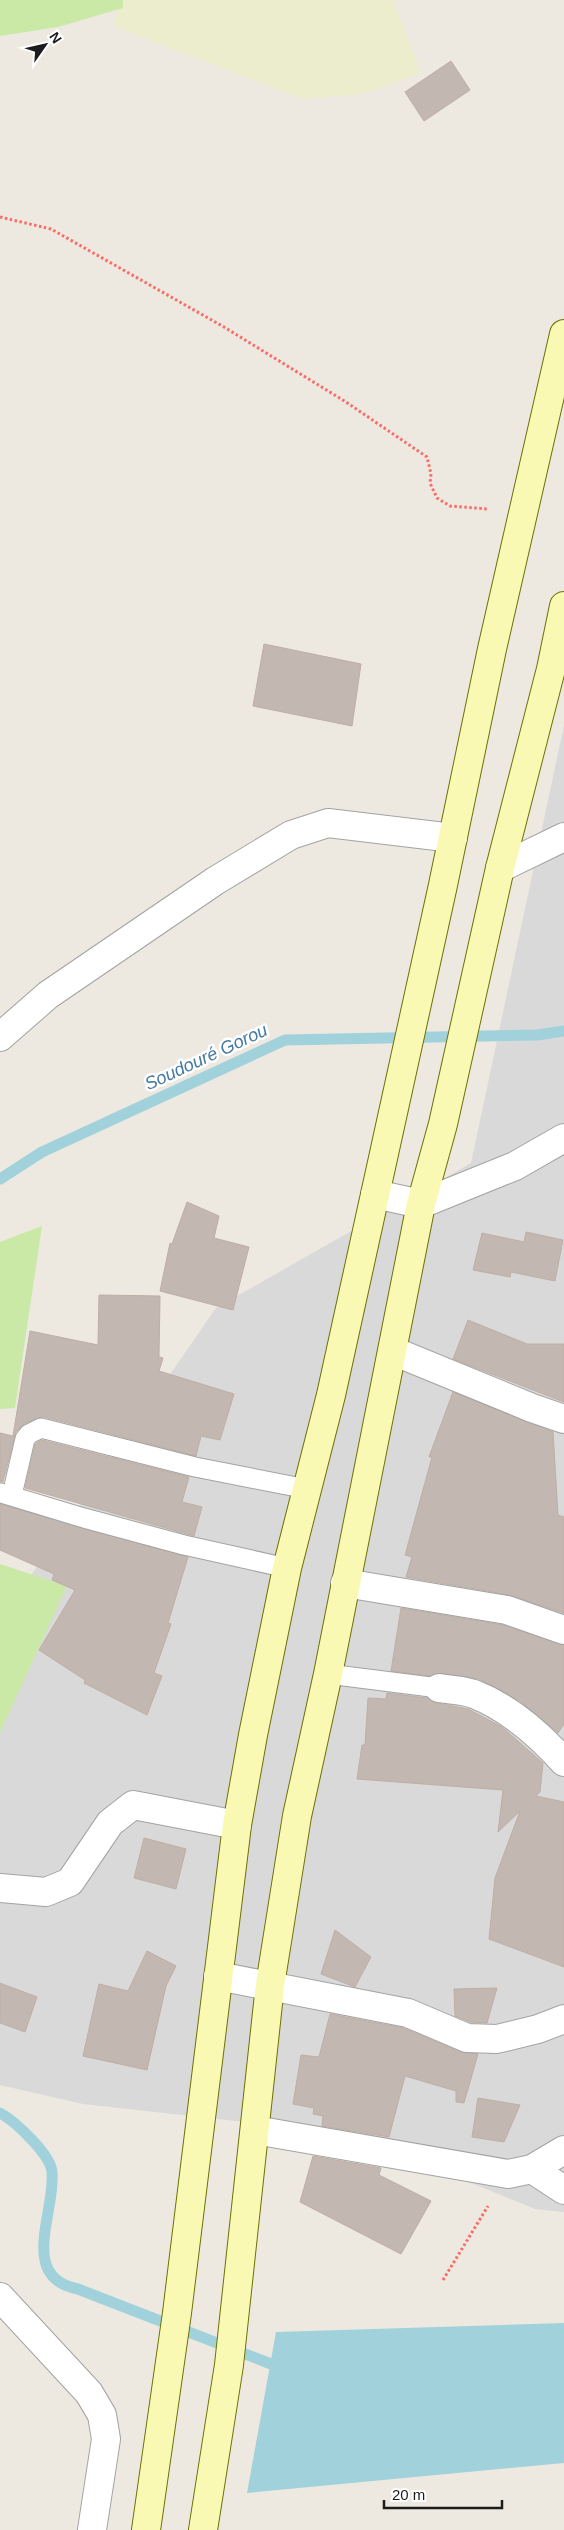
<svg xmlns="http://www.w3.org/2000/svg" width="564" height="2530" viewBox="0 0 564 2530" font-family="Arial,sans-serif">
  <rect width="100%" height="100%" fill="#ede9e1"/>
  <path fill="#dad9d9" d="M 564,725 L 564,2212 L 535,2209 L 351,2134 L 83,2104 L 0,2085 L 0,1620 L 216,1308 L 471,1163 Z"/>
  <path fill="#ecedcc" d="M 120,0 L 393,0 L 421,73 L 363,94 L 303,99 L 113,26 Z"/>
  <path fill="#cae9a6" d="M 0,0 L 123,0 L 123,8 L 58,27 L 0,36 Z
    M 42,1226 L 15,1408 L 0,1409 L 0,1242 Z
    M 0,1564 L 67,1586 L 0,1733 Z"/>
  <path fill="#a1d2dc" d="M 564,2323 L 564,2463 L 247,2493 L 276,2332 Z"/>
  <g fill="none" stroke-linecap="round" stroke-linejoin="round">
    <path stroke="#a1d2dc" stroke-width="11" d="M 0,1179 L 42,1152 L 285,1040 L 537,1035 L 564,1031
      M 0,2113 C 15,2121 51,2155 52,2172 C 56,2211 18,2278 78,2289 L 271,2364 L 284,2367"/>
  </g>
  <path fill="#c2b8b1" stroke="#bfaea3" d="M 451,61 L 470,90 L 424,121 L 405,92 Z
    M 264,644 L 361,664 L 352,726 L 253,706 Z
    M 187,1202 L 219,1216 L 214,1238 L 249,1247 L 233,1310 L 160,1291 L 170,1243 L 172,1244 Z
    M 526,1232 L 563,1240 L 555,1281 L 511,1272 L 510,1277 L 473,1270 L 482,1233 L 524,1242 Z
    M 99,1295 L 160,1296 L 159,1357 L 163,1358 L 159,1371 L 234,1394 L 220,1440 L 201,1436 L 196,1456 L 44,1417 L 37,1418 L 24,1424 L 16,1432 L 3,1482 L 0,1482 L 0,1433 L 13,1436 L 30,1331 L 98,1345 Z
    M 468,1320 L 527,1344 L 564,1344 L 564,1402 L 453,1359 Z
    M 453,1392 L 553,1432 L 558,1515 L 564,1517 L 564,1613 L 510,1595 L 406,1577 L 412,1557 L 405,1555 L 432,1457 L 429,1457 Z
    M 42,1440 L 189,1477 L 182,1502 L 202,1507 L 194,1536 L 25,1488 L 35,1444 Z
    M 0,1504 L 188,1557 L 168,1623 L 171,1624 L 154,1673 L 162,1676 L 147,1715 L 84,1683 L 85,1680 L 39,1650 L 75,1590 L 52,1580 L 54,1574 L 0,1550 Z
    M 401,1608 L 503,1625 L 564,1645 L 564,1724 L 558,1733 L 520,1701 L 479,1679 L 441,1673 L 430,1676 L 391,1671 Z
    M 387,1693 L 427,1698 L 437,1703 L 468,1709 L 502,1727 L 543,1763 L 540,1792 L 536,1796 L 564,1802 L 564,1967 L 489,1939 L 495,1878 L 520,1811 L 498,1832 L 503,1790 L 357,1779 L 362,1745 L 365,1745 L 368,1698 L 386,1699 Z
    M 144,1838 L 186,1849 L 176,1889 L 134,1878 Z
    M 335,1930 L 371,1957 L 355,1987 L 321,1974 Z
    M 147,1951 L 176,1966 L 166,1986 L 147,2070 L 83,2056 L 99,1984 L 128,1991 Z
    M 0,1983 L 37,1997 L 25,2032 L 0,2023 Z
    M 497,1988 L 487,2023 L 470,2022 L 455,2016 L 454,1989 Z
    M 330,2014 L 403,2028 L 461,2052 L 478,2054 L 464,2103 L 456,2102 L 456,2091 L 405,2076 L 389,2137 L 322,2126 L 323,2116 L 313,2114 L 314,2108 L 293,2104 L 301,2055 L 319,2057 Z
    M 478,2098 L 520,2105 L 504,2142 L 472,2137 Z
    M 313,2156 L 381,2168 L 379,2175 L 431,2201 L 401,2254 L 300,2202 Z"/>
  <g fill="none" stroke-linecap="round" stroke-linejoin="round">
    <g stroke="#a3a3a3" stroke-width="21">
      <path id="service" d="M 1,1493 L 84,1518 L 184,1545 L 287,1568
        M 12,1495 L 25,1439 L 29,1434 L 41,1428 L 195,1467 L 307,1489
        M 328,1674 L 439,1688"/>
    </g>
    <g stroke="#a3a3a3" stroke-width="30">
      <path id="minor" d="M 500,868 L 564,837
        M 0,1037 L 48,995 L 215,881 L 291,835 L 328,823 L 453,838
        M 375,1194 L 421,1204 L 515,1166 L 564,1138
        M 393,1351 L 532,1408 L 564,1419
        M 345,1583 L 507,1610 L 564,1630
        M 439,1688 C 450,1690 463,1690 474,1694 C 509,1708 539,1734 564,1762
        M 0,1888 L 46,1892 L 70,1882 L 110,1823 L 133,1805 L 237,1825
        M 218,1976 L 408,2013 L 467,2038 L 497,2039 L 538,2029 L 564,2019
        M 255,2130 L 508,2174 L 532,2169 L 564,2150
        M 532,2169 L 564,2190
        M 0,2297 L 89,2393 L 102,2415 L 106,2439 L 92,2530"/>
    </g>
    <g stroke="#6c7104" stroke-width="30">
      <path id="secondary" d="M 146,2530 L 177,2313 L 237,1825 L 253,1735 L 287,1568 L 331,1395 L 443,885 L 492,649 L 564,334
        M 203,2530 L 229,2365 L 270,1985 L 297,1816 L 328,1674 L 421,1204 L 443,1124 L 500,868 L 551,669 L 564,606"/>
    </g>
    <path stroke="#fa6c65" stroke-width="3" stroke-dasharray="2.5 2.5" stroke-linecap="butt" d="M 0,217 L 51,229 L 224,327 L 346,402 L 427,457 L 431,474 L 430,483 L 437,498 L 450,506 L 488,509
      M 443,2280 L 488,2206"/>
    <use href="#service" stroke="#fff" stroke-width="19"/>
    <use href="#minor" stroke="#fff" stroke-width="28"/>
    <use href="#secondary" stroke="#f9f9b3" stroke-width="28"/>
  </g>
  <g text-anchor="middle" stroke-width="5" stroke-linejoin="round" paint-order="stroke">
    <g font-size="18" font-style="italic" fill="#457aa3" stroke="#fff">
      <text transform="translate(206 1057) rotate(-25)" y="6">Soudouré Gorou</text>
    </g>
  </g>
  <g transform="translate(45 45) rotate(56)" stroke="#ffffff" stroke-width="4" paint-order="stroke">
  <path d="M0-4L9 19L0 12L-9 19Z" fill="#1c1c1c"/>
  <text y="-8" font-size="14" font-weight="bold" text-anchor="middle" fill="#1c1c1c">N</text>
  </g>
  <path d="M384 2500v8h118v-8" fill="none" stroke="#1c1c1c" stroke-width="2.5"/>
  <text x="392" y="2500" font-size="15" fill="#1c1c1c" stroke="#ffffff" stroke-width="4" paint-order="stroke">20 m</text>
</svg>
